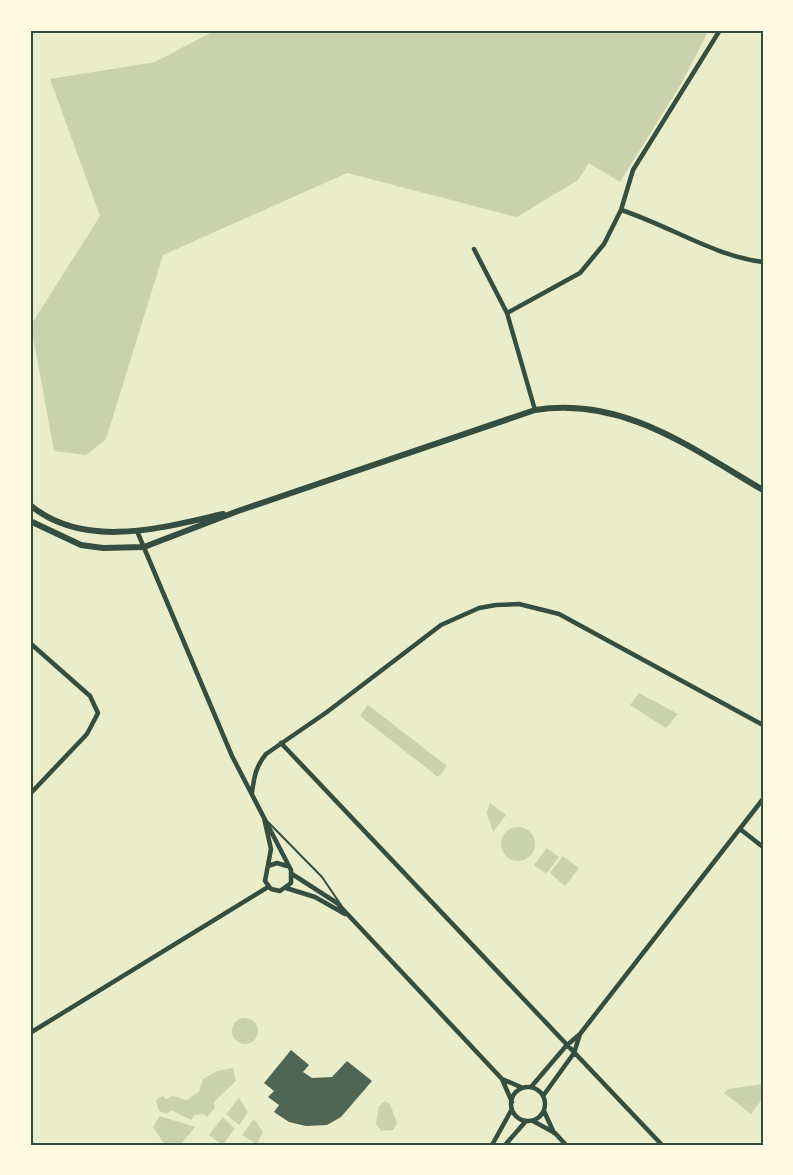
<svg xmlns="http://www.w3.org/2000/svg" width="793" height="1175" viewBox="0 0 793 1175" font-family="'IBM Plex Sans',sans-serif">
  <rect width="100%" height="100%" fill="#e9edc9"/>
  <path fill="#cad2ad" d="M 216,30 L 709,30 L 681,84 L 620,182 L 589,163 L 578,180 L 517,217 L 347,173 L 163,255 L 106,439 L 86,455 L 54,451 L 31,325 L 100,216 L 50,79 L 155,62 Z
    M 639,693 L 678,714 L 666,728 L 630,705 Z
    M 368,705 L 447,766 L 438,777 L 360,716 Z
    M 490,803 L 506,815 L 493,832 L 487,813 Z
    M501 844a17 17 0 1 1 34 0a17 17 0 1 1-34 0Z
    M 547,848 L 559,857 L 546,874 L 534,865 Z
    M 563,856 L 579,868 L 565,886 L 550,873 Z
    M232 1031a13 13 0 1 1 26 0a13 13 0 1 1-26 0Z
    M 233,1068 L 236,1081 L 214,1102 L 215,1108 L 207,1117 L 203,1114 L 195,1115 L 191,1120 L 171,1110 L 167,1114 L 159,1111 L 156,1100 L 163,1096 L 166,1099 L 173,1096 L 187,1100 L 199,1092 L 203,1079 L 217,1071 Z
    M 763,1084 L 763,1098 L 751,1114 L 724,1093 L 728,1089 Z
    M 239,1098 L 248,1112 L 239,1125 L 226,1114 Z
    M 385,1101 L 390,1104 L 397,1123 L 393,1130 L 381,1131 L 376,1124 L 379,1106 Z
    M 160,1116 L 195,1127 L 180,1145 L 165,1145 L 153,1127 Z
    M 223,1117 L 235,1129 L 222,1145 L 209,1135 Z
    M 254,1119 L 263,1132 L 257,1144 L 242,1135 Z"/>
  <path fill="#4f6655" d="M 291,1050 L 309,1065 L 303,1072 L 312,1078 L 332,1077 L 347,1061 L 372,1081 L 341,1117 L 327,1125 L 306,1126 L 289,1122 L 274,1112 L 279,1105 L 268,1097 L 274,1091 L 264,1083 Z"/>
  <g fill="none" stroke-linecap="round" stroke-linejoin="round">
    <path stroke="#344e41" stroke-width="2" d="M 268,822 L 322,877 L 341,905"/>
    <path stroke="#344e41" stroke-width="4.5" d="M 621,210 C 668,225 714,256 763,262
      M 474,249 L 507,313 L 535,410
      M 507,313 L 580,273 L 604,244 L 621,210 L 633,170 L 720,30
      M 137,531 L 232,756 L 291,870 L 291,883 L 280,891 L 271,889 L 265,881 L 271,849 L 264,818
      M 30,643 L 90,696 L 98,713 L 87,734 L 30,794
      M 281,743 L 662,1145
      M 252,793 C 254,777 256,766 266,754 L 327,712 L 441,625 L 479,608 L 496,605 L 519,604 L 559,614 L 763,725
      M 740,829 L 763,847
      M 268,866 L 277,863 L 287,866
      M 292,874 L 337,903 L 502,1079 L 512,1102
      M 286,888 L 315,897 L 345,914
      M 30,1033 L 268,887
      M 502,1079 L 523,1088
      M511 1104a17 17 0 1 1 34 0a17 17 0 1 1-34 0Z
      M 531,1087 L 566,1046 L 580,1034 L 763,799
      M 543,1096 L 574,1053 L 580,1034
      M 544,1111 L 554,1133
      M 533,1121 L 555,1133 L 566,1145
      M 30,1141 L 32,1145
      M 492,1145 L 512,1109
      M 505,1145 L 526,1121"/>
    <path stroke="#344e41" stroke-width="6" d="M 30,505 C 84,550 162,528 223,514
      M 30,521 L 81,545 L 103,548 L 144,547 L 238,511 L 535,410 C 623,396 691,448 763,490"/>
  </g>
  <rect width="793" height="1175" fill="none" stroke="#fefae0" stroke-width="63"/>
  <rect x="32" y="32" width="730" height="1112" fill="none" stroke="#344e41" stroke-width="2"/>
</svg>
